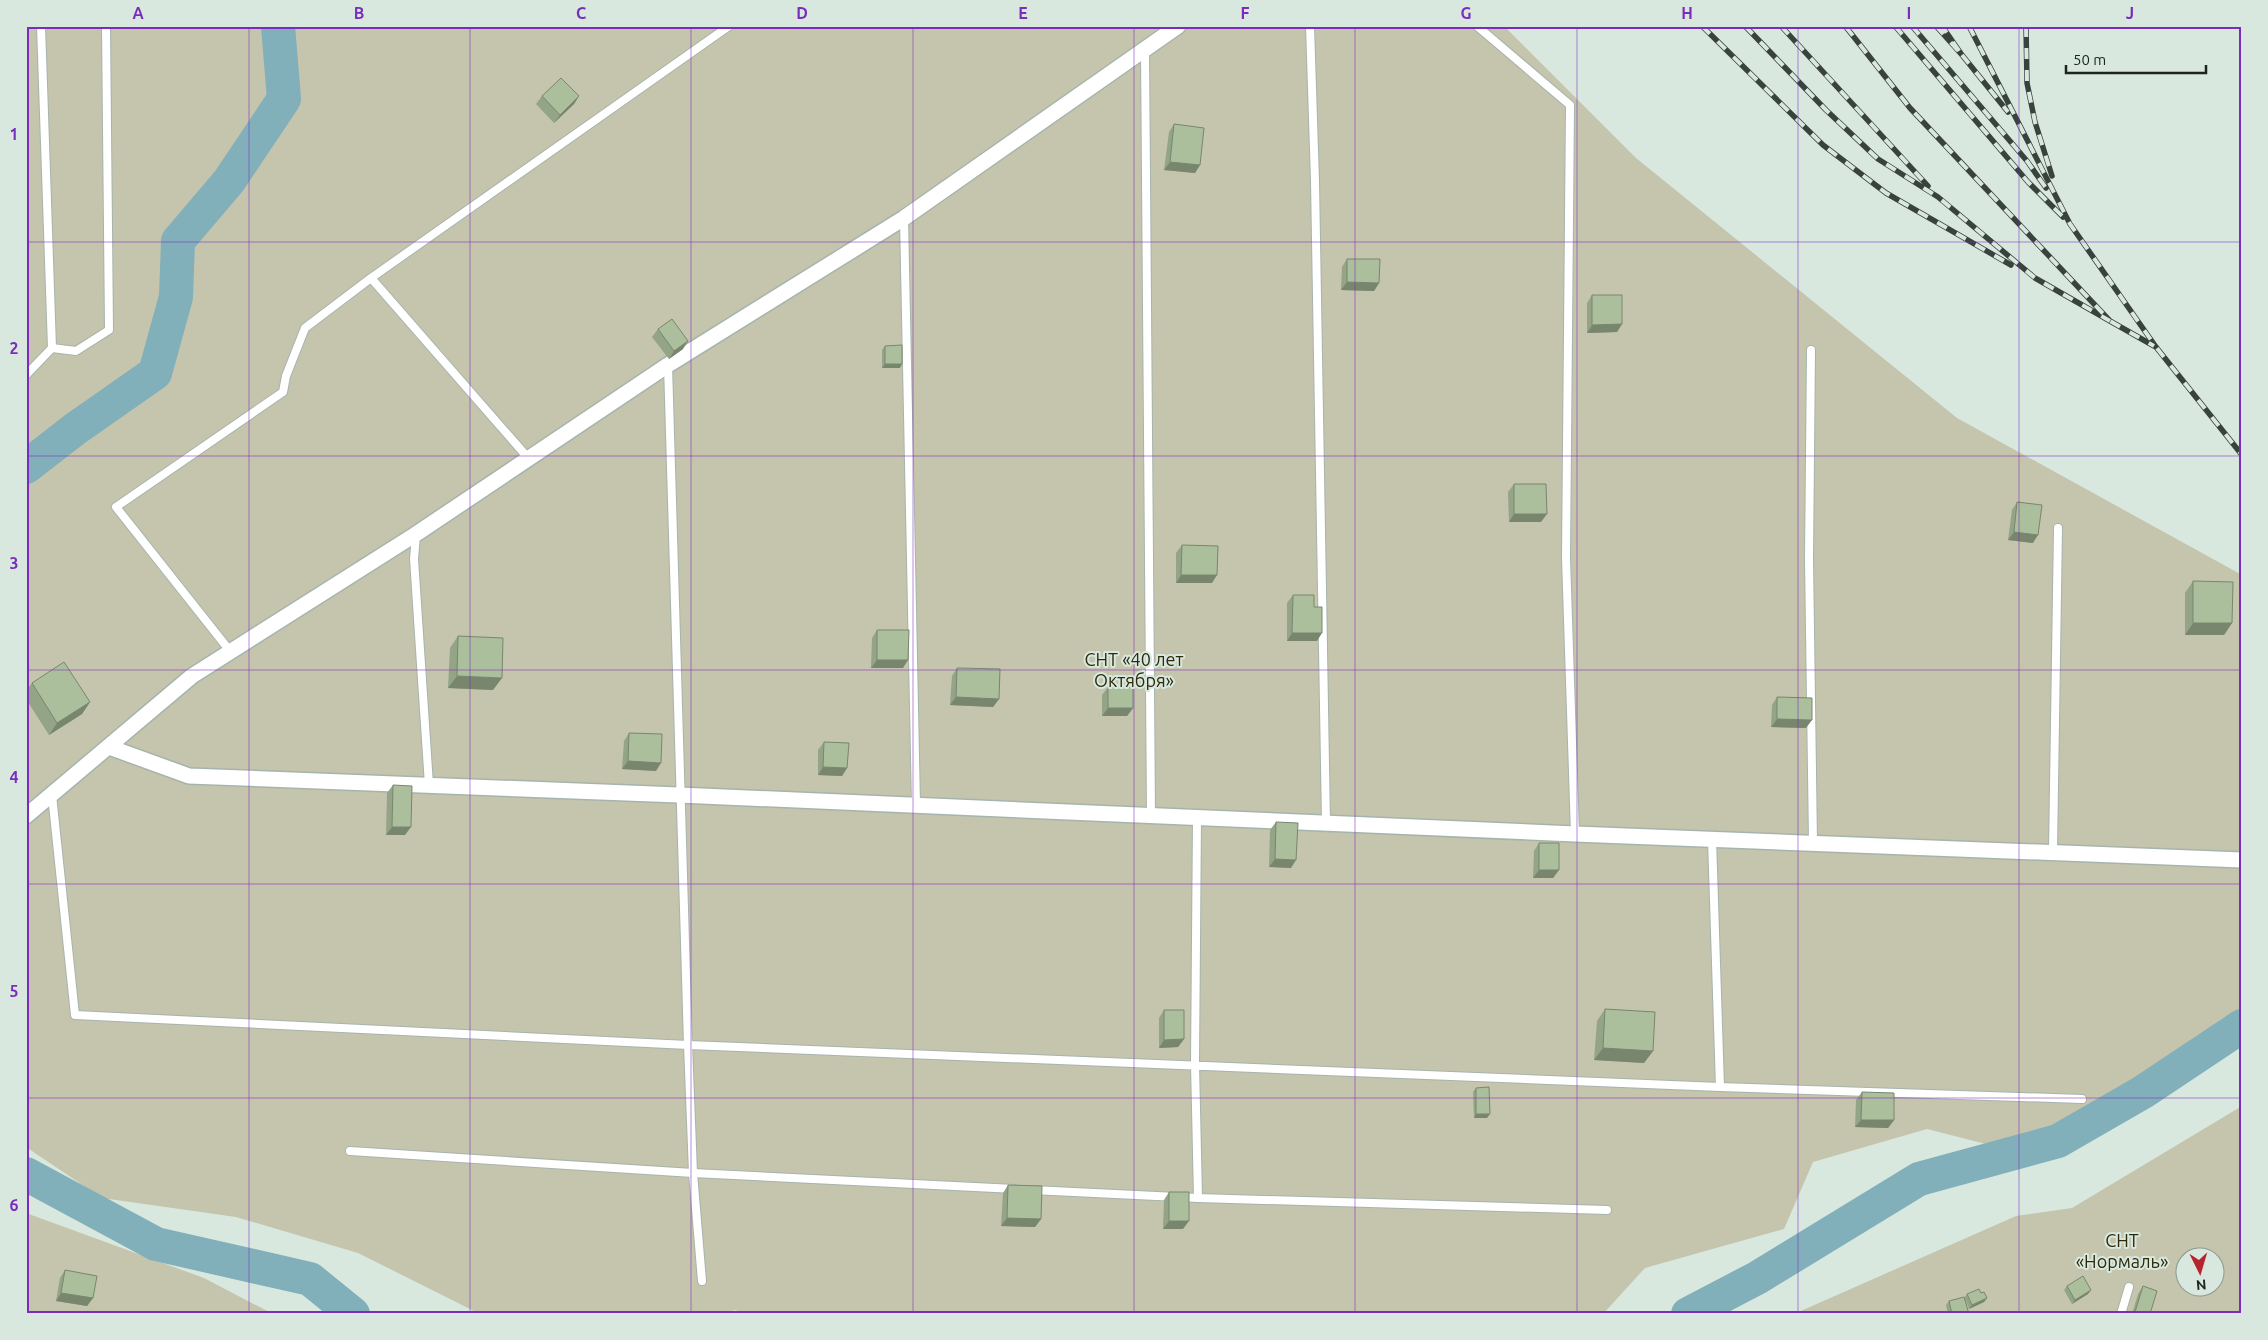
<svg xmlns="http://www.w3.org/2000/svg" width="2268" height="1340" viewBox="0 0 2268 1340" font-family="Ubuntu,sans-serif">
  <rect width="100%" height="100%" fill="#d8e8df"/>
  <path fill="#c5c4ad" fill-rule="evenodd" d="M 26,26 L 1504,26 L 1636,158 L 1957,418 L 2242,575 L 2242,1045 L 2017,1152 L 1927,1129 L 1813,1162 L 1784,1229 L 1645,1268 L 1603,1314 L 755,1314 L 734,1310 L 728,1314 L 480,1314 L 358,1253 L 236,1217 L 102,1198 L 26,1147 Z
    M 2242,1106 L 2242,1314 L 1794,1314 L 2016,1216 L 2072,1208 ZM 2186,1258 L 2216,1258 L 2216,1288 L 2186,1288 Z
    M 26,1213 L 204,1278 L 273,1314 L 26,1314 Z"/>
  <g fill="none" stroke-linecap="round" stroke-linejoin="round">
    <path stroke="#81afba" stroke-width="34" d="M 26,467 L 75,429 L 155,373 L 176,297 L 178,241 L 229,181 L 284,99 L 278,26
      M 26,1174 L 156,1244 L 310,1279 L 353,1314
      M 1688,1314 L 1757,1278 L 1919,1179 L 2058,1141 L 2143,1092 L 2242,1026"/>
    <g stroke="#a6b5ac" stroke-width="10">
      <path id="service" d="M 41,26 L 52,348
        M 1310,26 L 1315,181 L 1326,823
        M 1477,26 L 1570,105 L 1566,558 L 1575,834
        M 1145,50 L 1151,815
        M 904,218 L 916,805
        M 371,278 L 529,459
        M 1811,350 L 1809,559 L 1813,843
        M 668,365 L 688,1045 L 693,1173 L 702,1281
        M 26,375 L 52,348 L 76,351 L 109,330 L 106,26
        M 416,535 L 414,559 L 429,785
        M 230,651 L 116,507 L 283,392 L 286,376 L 305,328 L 371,278 L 729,26
        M 52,795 L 75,1015 L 688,1045 L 1720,1087 L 2082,1099
        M 1197,817 L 1195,1064 L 1198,1198
        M 1712,839 L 1720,1087
        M 2053,851 L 2058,528
        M 350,1151 L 693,1173 L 1015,1189
        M 1032,1190 L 1198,1198 L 1607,1210
        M 2121,1314 L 2129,1287"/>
    </g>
    <g stroke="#a6b5ac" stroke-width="18">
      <path id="minor" d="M 109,747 L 189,776 L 679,795 L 1575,834 L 2242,860
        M 26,816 L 192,676 L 416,534 L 668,365 L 904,218 L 1178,26"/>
    </g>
    <use href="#service" stroke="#fff" stroke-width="8"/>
    <use href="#minor" stroke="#fff" stroke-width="15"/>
    <g stroke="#3a423e" stroke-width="5.5">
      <path id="rail" d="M 1702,26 L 1823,145 L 1886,193 L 2011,265
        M 1745,26 L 1826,110 L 1878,159 L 1938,197 L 2035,278 L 2110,321
        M 1781,26 L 1928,186
        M 1895,26 L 2028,182 L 2063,217
        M 1912,26 L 2027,161 L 2046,188
        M 1936,26 L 1962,55 L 1942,26
        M 1969,26 L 2070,224 L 2156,347 L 2242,455
        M 2026,26 L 2027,83 L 2035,122 L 2052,176
        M 1846,27 L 1910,108 L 2110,321 L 2154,346
        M 1962,55 L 2008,112"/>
    </g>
    <use href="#rail" stroke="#d8e8df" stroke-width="4" stroke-dasharray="11" stroke-linecap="butt"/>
  </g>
  <path fill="#93a487" d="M 542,96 L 579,96 L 574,104 L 554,123 L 536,104 Z
    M 1174,124 L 1200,165 L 1195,173 L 1164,170 L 1169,132 Z
    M 1347,259 L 1379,283 L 1374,291 L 1341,290 L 1342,267 Z
    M 1592,295 L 1622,324 L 1617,332 L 1587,333 L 1587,303 Z
    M 658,329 L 683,349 L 669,359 L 652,337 Z
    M 885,346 L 900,368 L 882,368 L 882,350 Z
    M 1514,484 L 1541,522 L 1509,522 L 1508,492 Z
    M 2017,502 L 2033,543 L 2008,540 L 2012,510 Z
    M 1182,545 L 1212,583 L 1176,583 L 1176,553 Z
    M 2193,581 L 2232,623 L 2224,635 L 2185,635 L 2185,593 Z
    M 1293,595 L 1314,607 L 1317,641 L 1287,641 L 1287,603 Z
    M 877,630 L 903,668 L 871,668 L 872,638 Z
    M 458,636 L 493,690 L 448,688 L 450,648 Z
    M 957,668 L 999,699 L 993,707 L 950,705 L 952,676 Z
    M 32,683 L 90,702 L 82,714 L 49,735 L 26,699 L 26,691 Z
    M 1108,687 L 1133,708 L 1127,716 L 1102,716 L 1102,695 Z
    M 1777,697 L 1806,728 L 1771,727 L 1772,705 Z
    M 629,733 L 656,771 L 622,769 L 624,741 Z
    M 824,742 L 847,768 L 842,776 L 818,775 L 818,750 Z
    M 393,785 L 405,835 L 386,835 L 387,793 Z
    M 1276,822 L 1291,868 L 1269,867 L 1270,830 Z
    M 1539,843 L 1559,870 L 1553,878 L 1533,878 L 1534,851 Z
    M 1605,1009 L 1653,1051 L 1644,1063 L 1594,1060 L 1597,1021 Z
    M 1164,1010 L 1184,1039 L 1178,1047 L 1159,1048 L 1159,1018 Z
    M 1476,1088 L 1487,1118 L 1474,1118 L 1473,1092 Z
    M 1862,1092 L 1894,1120 L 1888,1128 L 1855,1127 L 1856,1100 Z
    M 1008,1185 L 1041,1219 L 1035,1227 L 1001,1226 L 1003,1193 Z
    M 1169,1192 L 1183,1229 L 1163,1229 L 1164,1200 Z
    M 2242,1269 L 2242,1287 L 2240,1287 L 2239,1272 Z
    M 65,1270 L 93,1298 L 87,1306 L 56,1301 L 60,1278 Z
    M 2067,1286 L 2088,1294 L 2072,1304 L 2064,1290 Z
    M 2143,1286 L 2150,1314 L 2132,1314 L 2138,1294 Z
    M 1981,1293 L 1987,1298 L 1984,1302 L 1969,1309 L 1965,1298 L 1969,1314 L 1948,1314 L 1946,1305 L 1949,1301 L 1964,1298 L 1967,1294 Z"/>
  <path fill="#78866e" d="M 579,96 L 574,104 L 554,123 L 560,115 Z
    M 1170,162 L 1200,165 L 1195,173 L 1164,170 Z
    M 1347,282 L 1379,283 L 1374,291 L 1341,290 Z
    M 1622,324 L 1617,332 L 1587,333 L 1592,325 Z
    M 688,341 L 683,349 L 669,359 L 674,351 Z
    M 885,364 L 902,364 L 900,368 L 882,368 Z
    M 1514,514 L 1547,514 L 1541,522 L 1509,522 Z
    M 2014,532 L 2038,535 L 2033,543 L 2008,540 Z
    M 1181,575 L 1217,575 L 1212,583 L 1176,583 Z
    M 2193,623 L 2232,623 L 2224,635 L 2185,635 Z
    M 1292,633 L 1322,633 L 1317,641 L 1287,641 Z
    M 877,660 L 908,660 L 903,668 L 871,668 Z
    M 457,676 L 502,678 L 493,690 L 448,688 Z
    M 956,697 L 999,699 L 993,707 L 950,705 Z
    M 90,702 L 82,714 L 49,735 L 57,723 Z
    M 1108,708 L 1133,708 L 1127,716 L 1102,716 Z
    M 1777,719 L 1812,720 L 1806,728 L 1771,727 Z
    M 628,761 L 661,763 L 656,771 L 622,769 Z
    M 823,767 L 847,768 L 842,776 L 818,775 Z
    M 392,827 L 411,827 L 405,835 L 386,835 Z
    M 1275,859 L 1296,860 L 1291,868 L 1269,867 Z
    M 1539,870 L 1559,870 L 1553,878 L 1533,878 Z
    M 1184,1039 L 1178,1047 L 1159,1048 L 1164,1040 Z
    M 1603,1048 L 1653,1051 L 1644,1063 L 1594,1060 Z
    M 1476,1114 L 1490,1114 L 1487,1118 L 1474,1118 Z
    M 1861,1120 L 1894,1120 L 1888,1128 L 1855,1127 Z
    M 1007,1218 L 1041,1219 L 1035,1227 L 1001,1226 Z
    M 1169,1221 L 1189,1221 L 1183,1229 L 1163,1229 Z
    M 2091,1290 L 2088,1294 L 2072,1304 L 2075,1300 Z
    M 61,1293 L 93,1298 L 87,1306 L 56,1301 Z
    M 1987,1298 L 1984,1302 L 1969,1309 L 1972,1305 Z"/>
  <path fill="#abbf9d" stroke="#78866e" d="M 561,78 L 579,96 L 560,115 L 542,96 Z
    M 1174,124 L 1204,128 L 1200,165 L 1170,162 Z
    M 1347,259 L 1380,259 L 1379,283 L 1347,282 Z
    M 1592,295 L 1622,295 L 1622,324 L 1592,325 Z
    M 672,319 L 688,341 L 674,351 L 658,329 Z
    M 902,345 L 902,364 L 885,364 L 885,346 Z
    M 1514,484 L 1546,484 L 1547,514 L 1514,514 Z
    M 2017,502 L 2042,505 L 2038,535 L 2014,532 Z
    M 1182,545 L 1218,546 L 1217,575 L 1181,575 Z
    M 2193,581 L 2233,582 L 2232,623 L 2193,623 Z
    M 1293,595 L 1314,595 L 1314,607 L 1322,607 L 1322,633 L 1292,633 Z
    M 877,630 L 909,630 L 908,660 L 877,660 Z
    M 458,636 L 503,638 L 502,678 L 457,676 Z
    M 64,662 L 90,702 L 57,723 L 32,683 Z
    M 957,668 L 1000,669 L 999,699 L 956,697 Z
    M 1108,687 L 1133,687 L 1133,708 L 1108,708 Z
    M 1777,697 L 1812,698 L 1812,720 L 1777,719 Z
    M 629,733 L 662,734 L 661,763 L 628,761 Z
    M 824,742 L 849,743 L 847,768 L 823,767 Z
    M 393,785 L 412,786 L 411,827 L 392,827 Z
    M 1276,822 L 1298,823 L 1296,860 L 1275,859 Z
    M 1539,843 L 1559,843 L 1559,870 L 1539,870 Z
    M 1605,1009 L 1655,1012 L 1653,1051 L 1603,1048 Z
    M 1164,1010 L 1184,1010 L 1184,1039 L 1164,1040 Z
    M 1489,1087 L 1490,1114 L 1476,1114 L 1476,1088 Z
    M 1862,1092 L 1894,1093 L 1894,1120 L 1861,1120 Z
    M 1008,1185 L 1042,1186 L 1041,1219 L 1007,1218 Z
    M 1169,1192 L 1189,1192 L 1189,1221 L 1169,1221 Z
    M 65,1270 L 97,1276 L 93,1298 L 61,1293 Z
    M 2083,1276 L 2091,1290 L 2075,1300 L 2067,1286 Z
    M 2143,1286 L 2157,1291 L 2150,1314 L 2140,1314 L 2135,1312 Z
    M 1979,1289 L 1981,1293 L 1984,1292 L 1987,1298 L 1972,1305 L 1967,1294 Z
    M 1964,1297 L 1969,1314 L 1952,1314 L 1949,1301 Z"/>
  <path fill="none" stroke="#7b2cbf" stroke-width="1" stroke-opacity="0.55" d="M 249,26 L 249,1314M 470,26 L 470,1314M 691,26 L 691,1314M 913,26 L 913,1314M 1134,26 L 1134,1314M 1355,26 L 1355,1314M 1577,26 L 1577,1314M 1798,26 L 1798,1314M 2019,26 L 2019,1314M 26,242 L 2242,242M 26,456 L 2242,456M 26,670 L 2242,670M 26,884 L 2242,884M 26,1098 L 2242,1098"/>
  <g text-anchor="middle" stroke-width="4" stroke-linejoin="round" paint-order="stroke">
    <g font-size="18" fill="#2e2b0b" stroke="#d8e8df">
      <text x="1134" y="666">СНТ «40 лет<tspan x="1134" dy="21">Октября»</tspan></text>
      <text x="2122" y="1247">СНТ<tspan x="2122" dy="21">«Нормаль»</tspan></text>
    </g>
  </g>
  <rect width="2268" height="1340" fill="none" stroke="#d8e8df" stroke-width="55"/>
  <g transform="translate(2200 1272) rotate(175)"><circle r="24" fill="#d8e8df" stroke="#8d9993"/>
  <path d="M0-4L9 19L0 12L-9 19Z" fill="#b6252d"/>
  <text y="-8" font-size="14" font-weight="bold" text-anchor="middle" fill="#1d2320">N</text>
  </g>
  <path d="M2066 65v8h140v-8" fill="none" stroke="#1d2320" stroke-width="2.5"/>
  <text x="2073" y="65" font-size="15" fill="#1d2320" stroke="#d8e8df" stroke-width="4" paint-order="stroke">50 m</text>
  <rect x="28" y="28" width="2212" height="1284" fill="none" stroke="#7b2cbf" stroke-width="2"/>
  <g font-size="16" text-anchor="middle" font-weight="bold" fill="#7b2cbf">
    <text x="138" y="19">A</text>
    <text x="359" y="19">B</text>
    <text x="581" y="19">C</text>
    <text x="802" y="19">D</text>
    <text x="1023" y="19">E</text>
    <text x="1245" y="19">F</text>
    <text x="1466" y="19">G</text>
    <text x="1687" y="19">H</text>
    <text x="1909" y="19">I</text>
    <text x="2130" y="19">J</text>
    <text x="14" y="140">1</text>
    <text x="14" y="354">2</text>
    <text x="14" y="569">3</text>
    <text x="14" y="783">4</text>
    <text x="14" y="997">5</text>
    <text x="14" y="1211">6</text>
  </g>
</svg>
